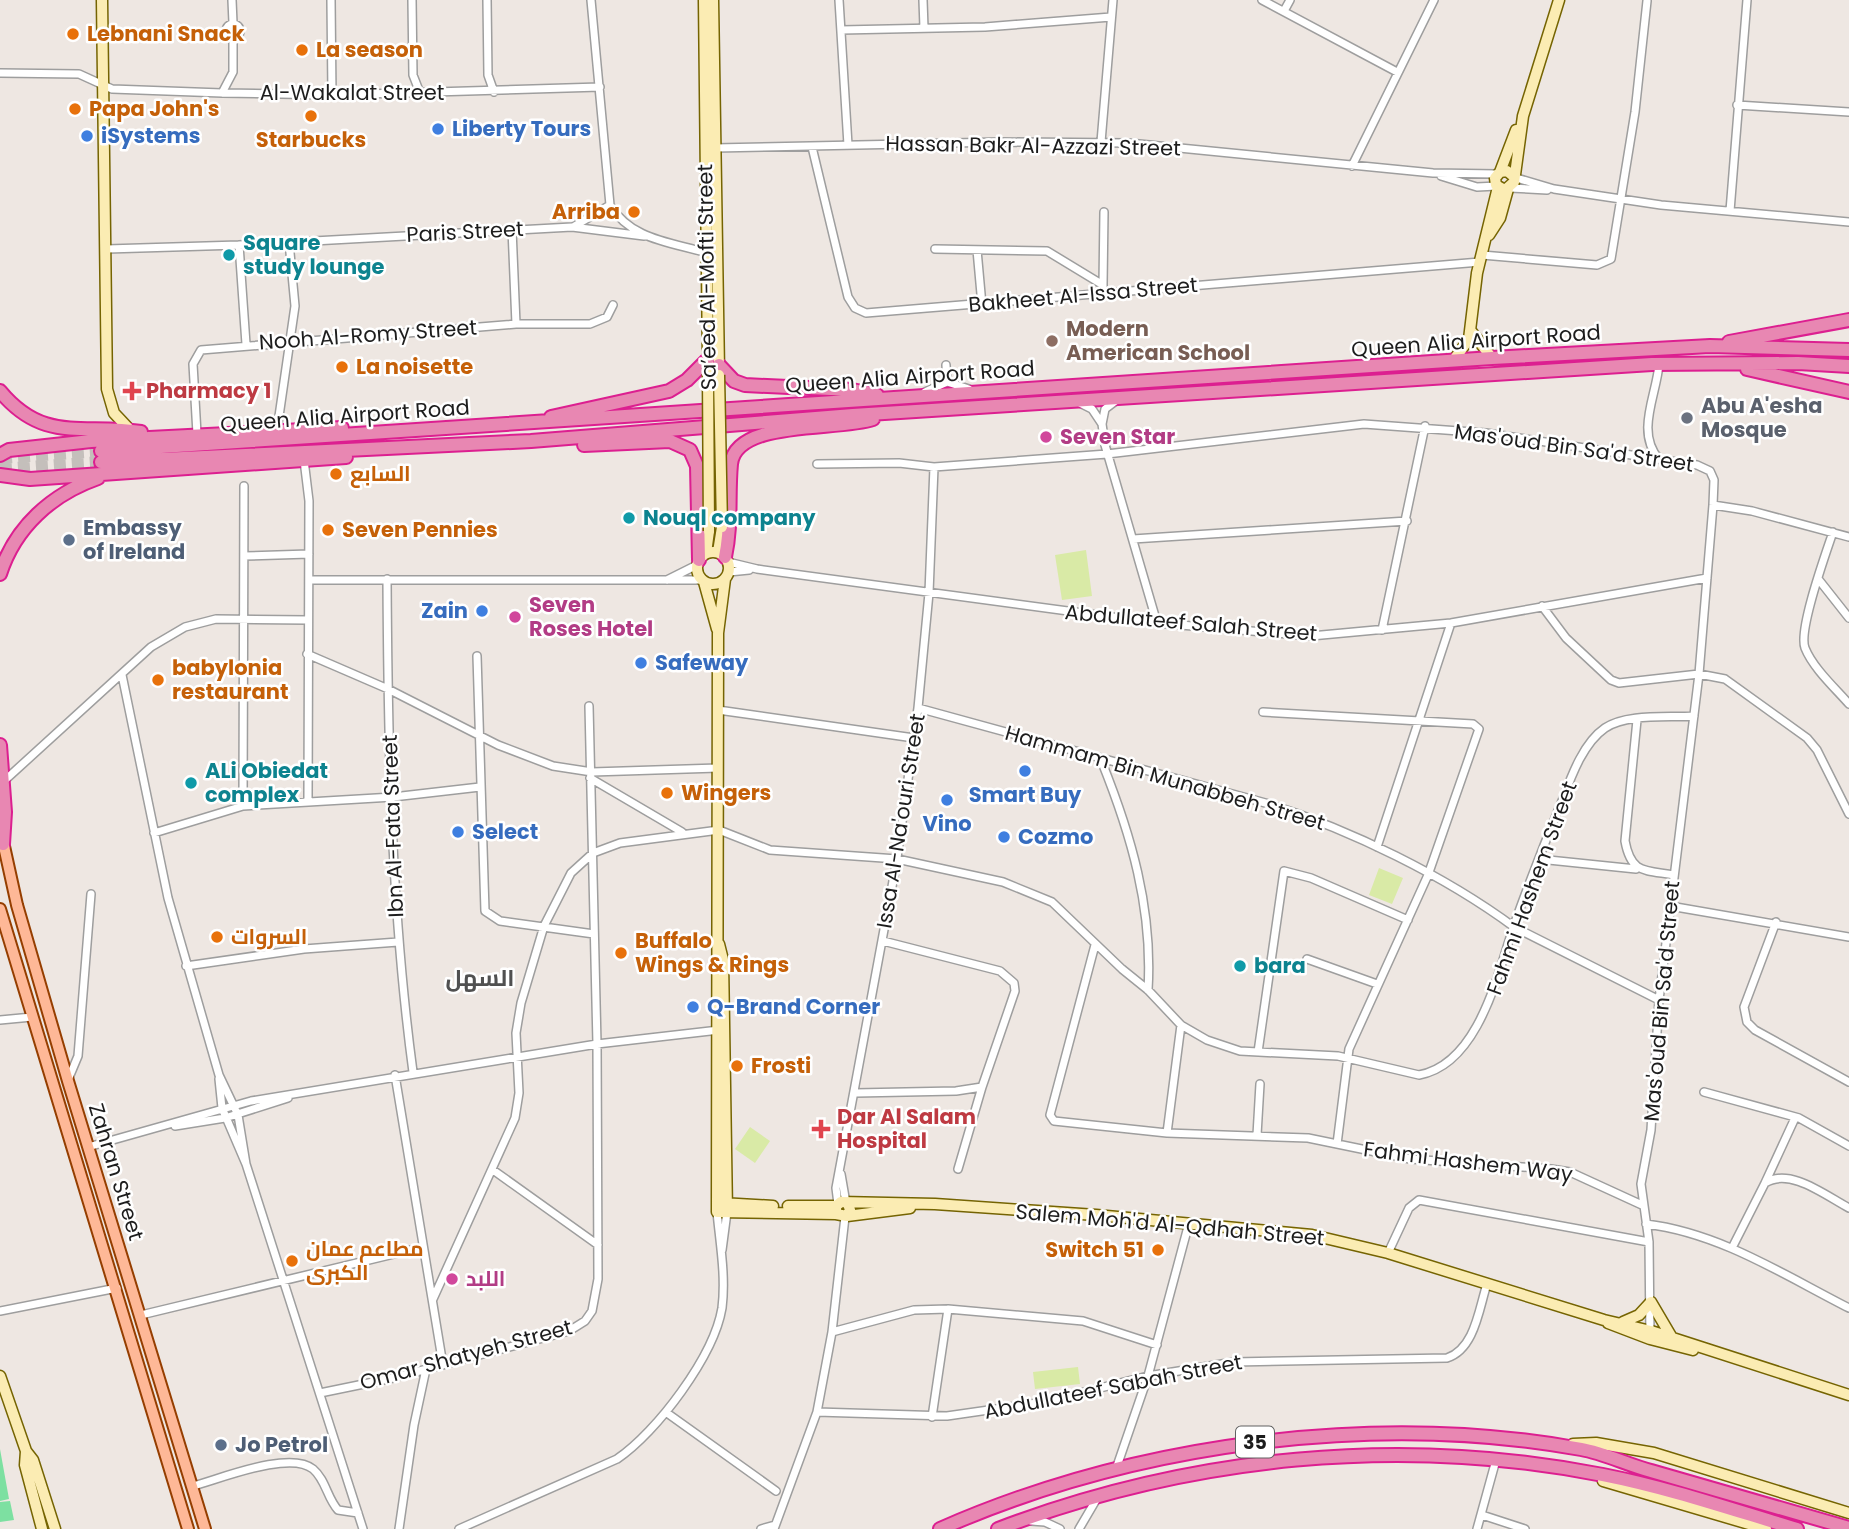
<svg xmlns="http://www.w3.org/2000/svg" width="1849" height="1529" viewBox="0 0 1849 1529" font-family="Poppins,Cairo,sans-serif">
  <rect width="100%" height="100%" fill="#eee7e2"/>
  <path fill="#d9eaa6" d="M 1086,550 L 1092,596 L 1062,600 L 1055,555 Z
    M 1379,868 L 1403,878 L 1392,904 L 1369,895 Z
    M 750,1127 L 770,1141 L 755,1163 L 735,1149 Z
    M 1078,1367 L 1080,1384 L 1035,1389 L 1033,1372 Z"/>
  <path fill="#7de0a1" d="M 0,1449 L 9,1499 L 0,1501 Z
    M 10,1501 L 14,1520 L 0,1522 L 0,1502 Z"/>
  <g fill="none" stroke-linecap="round" stroke-linejoin="round">
    <path stroke="#c4bfbb" stroke-width="12" stroke-dasharray="12 6" stroke-linecap="butt" d="M 0,458 L 101,451
      M 0,469 L 101,462"/>
    <g stroke="#9e9e9e" stroke-width="10">
      <path id="street" d="M 232,0 L 233,23
        M 331,0 L 332,95
        M 412,0 L 413,75 L 420,93
        M 487,0 L 488,75 L 494,92
        M 591,0 L 610,205 C 631,240 671,242 707,253
        M 839,0 L 848,145
        M 923,0 L 924,28
        M 1262,0 L 1397,72
        M 1284,11 L 1290,0
        M226 31a7 7 0 1 1 14 0a7 7 0 1 1-14 0Z
        M 841,30 L 985,27 L 1111,17
        M 0,73 L 79,74 L 112,89 L 222,93 L 332,95 L 600,87
        M 222,93 L 233,72 L 233,38
        M 1737,105 L 1849,112
        M 1101,142 L 1113,0
        M 812,147 L 848,297 L 855,308 L 866,313 L 1480,262
        M 715,148 L 1001,142 L 1129,143 L 1433,173 L 1497,174
        M 1352,166 L 1434,0
        M 1441,176 L 1477,187 L 1497,186
        M 1513,177 L 1554,189 L 1661,205 L 1849,222
        M 1510,188 L 1547,190
        M 1730,211 L 1747,0
        M 573,227 L 610,205
        M 512,229 L 516,324
        M 239,245 L 246,344
        M 107,249 L 239,245 L 572,227 L 644,236
        M 935,249 L 1047,251 L 1103,285 L 1103,292
        M 977,250 L 982,305
        M 1482,255 L 1597,265 L 1611,259 L 1635,112 L 1647,1
        M 1103,285 L 1104,212
        M 946,365 L 947,382
        M 947,382 L 969,389
        M 925,392 L 947,382
        M 1117,400 L 1105,409 L 1102,424 L 1105,445 L 1157,623
        M 1080,403 L 1092,409 L 1102,424
        M 277,430 L 295,306 L 289,242
        M 197,434 L 193,364 L 201,350 L 516,324 L 590,324 L 607,317 L 613,305
        M 1659,459 C 1635,432 1657,394 1659,364
        M 304,460 L 309,501 L 308,800
        M 817,464 L 899,463 L 934,467 L 1107,454 L 1364,424 L 1486,433 L 1697,465 L 1710,471 L 1714,480 L 1713,505 L 1699,674 L 1659,1000 L 1651,1130 L 1641,1184 L 1649,1242 L 1650,1335
        M 1713,505 L 1752,511 L 1849,537
        M 1833,532 C 1826,553 1798,630 1805,648 C 1813,668 1835,688 1849,704
        M 1133,539 L 1407,521
        M 244,556 L 309,554
        M 728,562 L 757,569 L 1157,623 L 1311,636 L 1451,623 L 1707,578
        M 729,572 L 749,570
        M 387,579 C 388,744 391,909 413,1072
        M 309,580 L 702,580
        M 667,580 L 697,565
        M 1819,580 L 1849,618
        M 1542,606 L 1566,638 L 1611,680 L 1619,683 L 1699,674 L 1725,679 L 1807,738 L 1817,750 L 1849,814
        M 1382,630 L 1425,426
        M 307,654 L 388,689 L 498,745 L 553,766 L 592,772 L 718,768
        M 477,656 L 485,911 L 500,921 L 594,934
        M 122,675 L 168,898 L 219,1075 L 238,1115 L 246,1164
        M 918,708 L 1269,804 C 1351,830 1445,876 1514,927 L 1659,1000
        M 718,710 L 914,738
        M 1263,712 L 1473,724 L 1479,729 L 1428,875 L 1349,1049 L 1337,1144
        M 1637,720 L 1625,841 C 1631,874 1645,870 1674,875
        M 1101,760 C 1131,834 1153,909 1148,990
        M 590,778 L 682,832
        M 4,781 L 151,647 L 185,627 L 216,619 L 308,620
        M 243,806 L 244,486
        M 154,833 L 243,806 L 393,797 L 480,787
        M 1377,847 L 1451,623
        M 1539,859 L 1636,869
        M 1670,906 L 1849,937
        M 1776,922 L 1744,1007 L 1747,1022 L 1755,1030 L 1849,1082
        M 1095,945 L 1050,1115 L 1054,1121 L 1167,1133 L 1308,1138 L 1410,1159 L 1551,1169 L 1570,1172 L 1642,1205
        M 1307,959 L 1377,984
        M 186,966 L 304,949 L 398,942
        M 0,1020 L 32,1017
        M 1258,1052 L 1284,871 L 1311,878 L 1408,920
        M 395,1075 L 443,1365
        M 219,1079 L 222,1108 L 246,1164 L 363,1529
        M 68,1080 L 78,1056 L 91,894
        M 1704,1092 L 1799,1118 L 1849,1146
        M 856,1093 L 956,1091 L 982,1087 L 1015,991 L 1014,983 L 1000,971 L 883,941
        M 175,1126 L 225,1118 L 288,1098
        M 1167,1133 L 1181,1025
        M 1257,1135 L 1260,1084
        M 88,1147 L 251,1101 L 597,1044 L 719,1030
        M 958,1169 L 982,1087
        M 493,1170 L 598,1245
        M 841,1174 L 846,1203
        M 1765,1183 L 1795,1118
        M 838,1204 L 836,1188 L 896,865 L 918,708 L 929,593 L 934,467
        M 1646,1224 C 1720,1233 1784,1275 1849,1308
        M 1732,1248 L 1765,1183 C 1790,1167 1826,1196 1849,1208
        M 722,1250 L 727,1212
        M 1388,1253 L 1409,1208 L 1419,1200 L 1649,1242
        M 433,1299 L 515,1118 L 519,1093 L 516,1033 L 521,1003 L 544,926 L 571,873 L 593,853 L 620,843 L 719,830 L 770,850 L 897,859 L 1003,882 L 1052,902 L 1122,969 L 1148,990 L 1181,1025 L 1207,1040 L 1240,1051 L 1338,1056 L 1419,1075 C 1479,1064 1498,973 1514,925 C 1529,883 1545,842 1562,801 C 1571,777 1583,743 1605,728 C 1627,713 1668,718 1694,716
        M 0,1311 L 117,1288
        M 141,1315 L 423,1247
        M 832,1332 L 914,1310 L 948,1309
        M 320,1393 L 393,1378 L 569,1331 L 585,1321 L 592,1311 L 598,1279 L 597,1044 L 589,706
        M 817,1412 L 947,1416 L 1044,1402 L 1148,1376 L 1234,1362 L 1447,1358 C 1475,1349 1479,1308 1487,1284
        M 667,1413 L 776,1491
        M 932,1417 L 948,1309 L 1083,1321 L 1157,1345
        M 1116,1469 L 1148,1376 L 1189,1223
        M 193,1486 C 220,1479 290,1450 313,1469 C 326,1480 327,1498 338,1510 L 358,1513
        M 1482,1515 L 1525,1529
        M 1031,1521 L 1045,1522 L 1060,1529
        M 399,1529 L 414,1425 L 426,1369
        M 459,1529 L 617,1459 C 657,1432 714,1356 722,1308 C 726,1276 720,1244 717,1212
        M 761,1529 L 775,1525
        M 774,1529 L 817,1412 L 832,1332 L 845,1217
        M 1079,1529 L 1096,1500
        M 1477,1529 L 1496,1460"/>
    </g>
    <g stroke="#756402" stroke-width="13">
      <path id="secondary" d="M 102,0 L 107,389 L 114,413 L 130,430
        M 704,0 L 708,363
        M 713,0 L 719,371
        M 1500,172 L 1516,130
        M 1513,176 L 1507,171 L 1500,172 L 1495,178 L 1496,185 L 1505,190 L 1514,182 L 1523,116 L 1559,0
        M 1489,235 L 1500,218 L 1508,189
        M 1471,331 L 1492,358
        M 1453,361 L 1469,339 L 1477,273 L 1498,187
        M697 568a16 16 0 1 1 32 0a16 16 0 1 1-32 0Z
        M 718,552 L 722,527
        M 706,553 L 709,531
        M 725,579 L 718,633 L 717,1212 L 836,1214
        M 704,582 L 717,629
        M 719,944 L 723,960 L 727,1212
        M 721,1203 L 773,1206
        M 848,1204 L 850,1210 L 847,1216 L 836,1214 L 836,1206 L 841,1202 L 935,1204 L 1096,1215 L 1312,1235 L 1388,1253 L 1604,1320 L 1651,1331 L 1849,1395
        M 788,1206 L 836,1206
        M 847,1216 L 910,1208
        M 1623,1322 L 1639,1315 L 1651,1302 L 1671,1336
        M 1608,1323 L 1650,1339 L 1693,1350
        M 0,1376 L 26,1451 L 33,1460 L 55,1529
        M 1573,1444 L 1596,1443 L 1654,1453 L 1849,1513
        M 26,1451 L 25,1465 L 42,1529
        M 1603,1481 L 1766,1529"/>
    </g>
    <g stroke="#953e00" stroke-width="14">
      <path id="primary" d="M 2,837 L 17,905 L 68,1081 L 205,1529
        M 0,909 L 188,1529"/>
    </g>
    <g stroke="#dc1f90" stroke-width="16">
      <path id="highway" d="M 1729,342 L 1849,320
        M 719,365 L 734,381 L 745,385 L 852,390 L 877,395
        M 1747,369 L 1849,392
        M 0,391 C 44,444 83,423 141,432
        M 551,417 L 669,391 L 687,380 L 708,359
        M 584,445 L 670,441 L 690,450 L 697,466 L 699,560
        M 101,451 L 1492,358 L 1710,346 L 1849,350
        M 0,455 L 9,450 L 91,441 L 342,428
        M 101,462 L 531,441 L 853,415 L 1652,364 L 1798,363 L 1849,366
        M 0,475 L 30,479 L 346,457
        M 725,557 C 732,525 728,496 731,464 C 736,419 838,431 873,419
        M 0,574 C 15,527 52,494 98,478
        M 0,745 L 5,812 L 3,844
        M 940,1529 C 1133,1444 1372,1411 1581,1449 C 1604,1453 1628,1465 1651,1471 C 1717,1490 1783,1509 1849,1528
        M 998,1529 C 1190,1456 1400,1435 1603,1475 C 1669,1488 1733,1510 1797,1529"/>
    </g>
    <use href="#street" stroke="#fff" stroke-width="7"/>
    <use href="#secondary" stroke="#fbecb3" stroke-width="10"/>
    <use href="#primary" stroke="#feb897" stroke-width="10"/>
    <use href="#highway" stroke="#e887b2" stroke-width="12"/>
    <g stroke="#756402" stroke-width="13" stroke-linecap="butt">
      <path id="secondary-bridge" d="M 708,374 L 709,531
        M 719,375 L 722,527"/>
    </g>
    <use href="#secondary-bridge" stroke="#fbecb3" stroke-width="10"/>
  </g>
  <g fill="#e8710a" stroke="#fff" stroke-width="2.5">
    <circle cx="73" cy="34" r="7"/>
    <circle cx="302" cy="50" r="7"/>
    <circle cx="75" cy="109" r="7"/>
    <circle cx="311" cy="116" r="7"/>
    <circle cx="634" cy="212" r="7"/>
    <circle cx="342" cy="367" r="7"/>
    <circle cx="336" cy="474" r="7"/>
    <circle cx="328" cy="530" r="7"/>
    <circle cx="158" cy="680" r="7"/>
    <circle cx="667" cy="793" r="7"/>
    <circle cx="217" cy="937" r="7"/>
    <circle cx="621" cy="953" r="7"/>
    <circle cx="737" cy="1066" r="7"/>
    <circle cx="1158" cy="1250" r="7"/>
    <circle cx="292" cy="1261" r="7"/>
  </g>
  <g fill="#3f7fe0" stroke="#fff" stroke-width="2.5">
    <circle cx="438" cy="129" r="7"/>
    <circle cx="87" cy="136" r="7"/>
    <circle cx="482" cy="611" r="7"/>
    <circle cx="641" cy="663" r="7"/>
    <circle cx="1025" cy="771" r="7"/>
    <circle cx="947" cy="800" r="7"/>
    <circle cx="458" cy="832" r="7"/>
    <circle cx="1004" cy="837" r="7"/>
    <circle cx="693" cy="1007" r="7"/>
  </g>
  <g fill="#0f9aa8" stroke="#fff" stroke-width="2.5">
    <circle cx="229" cy="255" r="7"/>
    <circle cx="629" cy="518" r="7"/>
    <circle cx="191" cy="783" r="7"/>
    <circle cx="1240" cy="966" r="7"/>
  </g>
  <circle fill="#8d6e63" stroke="#fff" stroke-width="2.5" cx="1052" cy="341" r="7"/>
  <g fill="#e0444e" stroke="#fff" stroke-width="2.5">
    <path d="M128.5 380.5h7v7h7v7h-7v7h-7v-7h-7v-7h7z"/>
    <path d="M817.5 1118.5h7v7h7v7h-7v7h-7v-7h-7v-7h7z"/>
  </g>
  <circle fill="#6b7280" stroke="#fff" stroke-width="2.5" cx="1687" cy="418" r="7"/>
  <g fill="#d1479c" stroke="#fff" stroke-width="2.5">
    <circle cx="1046" cy="437" r="7"/>
    <circle cx="515" cy="617" r="7"/>
    <circle cx="452" cy="1279" r="7"/>
  </g>
  <g fill="#5c6f8a" stroke="#fff" stroke-width="2.5">
    <circle cx="69" cy="540" r="7"/>
    <circle cx="221" cy="1445" r="7"/>
  </g>
  <g text-anchor="middle" stroke-width="5" stroke-linejoin="round" paint-order="stroke">
    <rect fill="#fff" stroke="#616161" stroke-width="2" x="1236" y="1426.5" width="38" height="31" rx="5"/>
    <g font-size="19" font-weight="bold" fill="#1d1d1d">
      <text x="1255" y="1449">35</text>
    </g>
    <g font-size="21" font-weight="bold" fill="#c56008" stroke="#fff" text-anchor="start">
      <text x="87" y="41">Lebnani Snack</text>
      <text x="316" y="57">La season</text>
      <text x="89" y="116">Papa John's</text>
      <text x="311" y="147" text-anchor="middle">Starbucks</text>
      <text x="620" y="219" text-anchor="end">Arriba</text>
      <text x="356" y="374">La noisette</text>
      <text x="350" y="481">السابع</text>
      <text x="342" y="537">Seven Pennies</text>
      <text x="172" y="675">babylonia<tspan x="172" dy="24">restaurant</tspan></text>
      <text x="681" y="800">Wingers</text>
      <text x="231" y="944">السروات</text>
      <text x="635" y="948">Buffalo<tspan x="635" dy="24">Wings &amp; Rings</tspan></text>
      <text x="751" y="1073">Frosti</text>
      <text x="306" y="1256">مطاعم عمان<tspan x="306" dy="24">الكبرى</tspan></text>
      <text x="1144" y="1257" text-anchor="end">Switch 51</text>
    </g>
    <g font-size="21" fill="#1d1d1d" stroke="#fff">
      <text x="352" y="100">Al-Wakalat Street</text>
      <text transform="translate(1033 146) rotate(1)" y="7">Hassan Bakr Al-Azzazi Street</text>
      <text transform="translate(465 232) rotate(-3)" y="7">Paris Street</text>
      <text transform="translate(707 277) rotate(-91)" y="7">Sa’eed Al-Mofti Street</text>
      <text transform="translate(1083 295) rotate(-5)" y="7">Bakheet Al-Issa Street</text>
      <text transform="translate(368 335) rotate(-4)" y="7">Nooh Al-Romy Street</text>
      <text transform="translate(1476 341) rotate(-4)" y="7">Queen Alia Airport Road</text>
      <text transform="translate(910 377) rotate(-4)" y="7">Queen Alia Airport Road</text>
      <text transform="translate(345 416) rotate(-4)" y="7">Queen Alia Airport Road</text>
      <text transform="translate(1574 448) rotate(8)" y="7">Mas'oud Bin Sa'd Street</text>
      <text transform="translate(1191 623) rotate(5)" y="7">Abdullateef Salah Street</text>
      <text transform="translate(1165 778) rotate(16)" y="7">Hammam Bin Munabbeh Street</text>
      <text transform="translate(901 821) rotate(-81)" y="7">Issa Al-Na'ouri Street</text>
      <text transform="translate(393 826) rotate(-92)" y="7">Ibn Al-Fata Street</text>
      <text transform="translate(1532 888) rotate(-70)" y="7">Fahmi Hashem Street</text>
      <text transform="translate(1662 1001) rotate(-85)" y="7">Mas'oud Bin Sa'd Street</text>
      <text transform="translate(1468 1162) rotate(7)" y="7">Fahmi Hashem Way</text>
      <text transform="translate(116 1172) rotate(73)" y="7">Zahran Street</text>
      <text transform="translate(1170 1225) rotate(5)" y="7">Salem Moh'd Al-Qdhah Street</text>
      <text transform="translate(466 1355) rotate(-15)" y="7">Omar Shatyeh Street</text>
      <text transform="translate(1113 1387) rotate(-11)" y="7">Abdullateef Sabah Street</text>
    </g>
    <g font-size="21" font-weight="bold" fill="#366cbe" stroke="#fff" text-anchor="start">
      <text x="452" y="136">Liberty Tours</text>
      <text x="101" y="143">iSystems</text>
      <text x="468" y="618" text-anchor="end">Zain</text>
      <text x="655" y="670">Safeway</text>
      <text x="1025" y="802" text-anchor="middle">Smart Buy</text>
      <text x="947" y="831" text-anchor="middle">Vino</text>
      <text x="472" y="839">Select</text>
      <text x="1018" y="844">Cozmo</text>
      <text x="707" y="1014">Q-Brand Corner</text>
    </g>
    <g font-size="21" font-weight="bold" fill="#0d838f" stroke="#fff" text-anchor="start">
      <text x="243" y="250">Square<tspan x="243" dy="24">study lounge</tspan></text>
      <text x="643" y="525">Nouql company</text>
      <text x="205" y="778">ALi Obiedat<tspan x="205" dy="24">complex</tspan></text>
      <text x="1254" y="973">bara</text>
    </g>
    <g font-size="21" font-weight="bold" fill="#785e54" stroke="#fff" text-anchor="start">
      <text x="1066" y="336">Modern<tspan x="1066" dy="24">American School</tspan></text>
    </g>
    <g font-size="21" font-weight="bold" fill="#be3a42" stroke="#fff" text-anchor="start">
      <text x="146" y="398">Pharmacy 1</text>
      <text x="837" y="1124">Dar Al Salam<tspan x="837" dy="24">Hospital</tspan></text>
    </g>
    <g font-size="21" font-weight="bold" fill="#5b616d" stroke="#fff" text-anchor="start">
      <text x="1701" y="413">Abu A'esha<tspan x="1701" dy="24">Mosque</tspan></text>
    </g>
    <g font-size="21" font-weight="bold" fill="#b23c85" stroke="#fff" text-anchor="start">
      <text x="1060" y="444">Seven Star</text>
      <text x="529" y="612">Seven<tspan x="529" dy="24">Roses Hotel</tspan></text>
      <text x="466" y="1286">اللبد</text>
    </g>
    <g font-size="21" font-weight="bold" fill="#4e5e75" stroke="#fff" text-anchor="start">
      <text x="83" y="535">Embassy<tspan x="83" dy="24">of Ireland</tspan></text>
      <text x="235" y="1452">Jo Petrol</text>
    </g>
    <g font-size="23" font-weight="bold" fill="#505050" stroke="#fff">
      <text x="480" y="986">السهل</text>
    </g>
  </g>
</svg>
